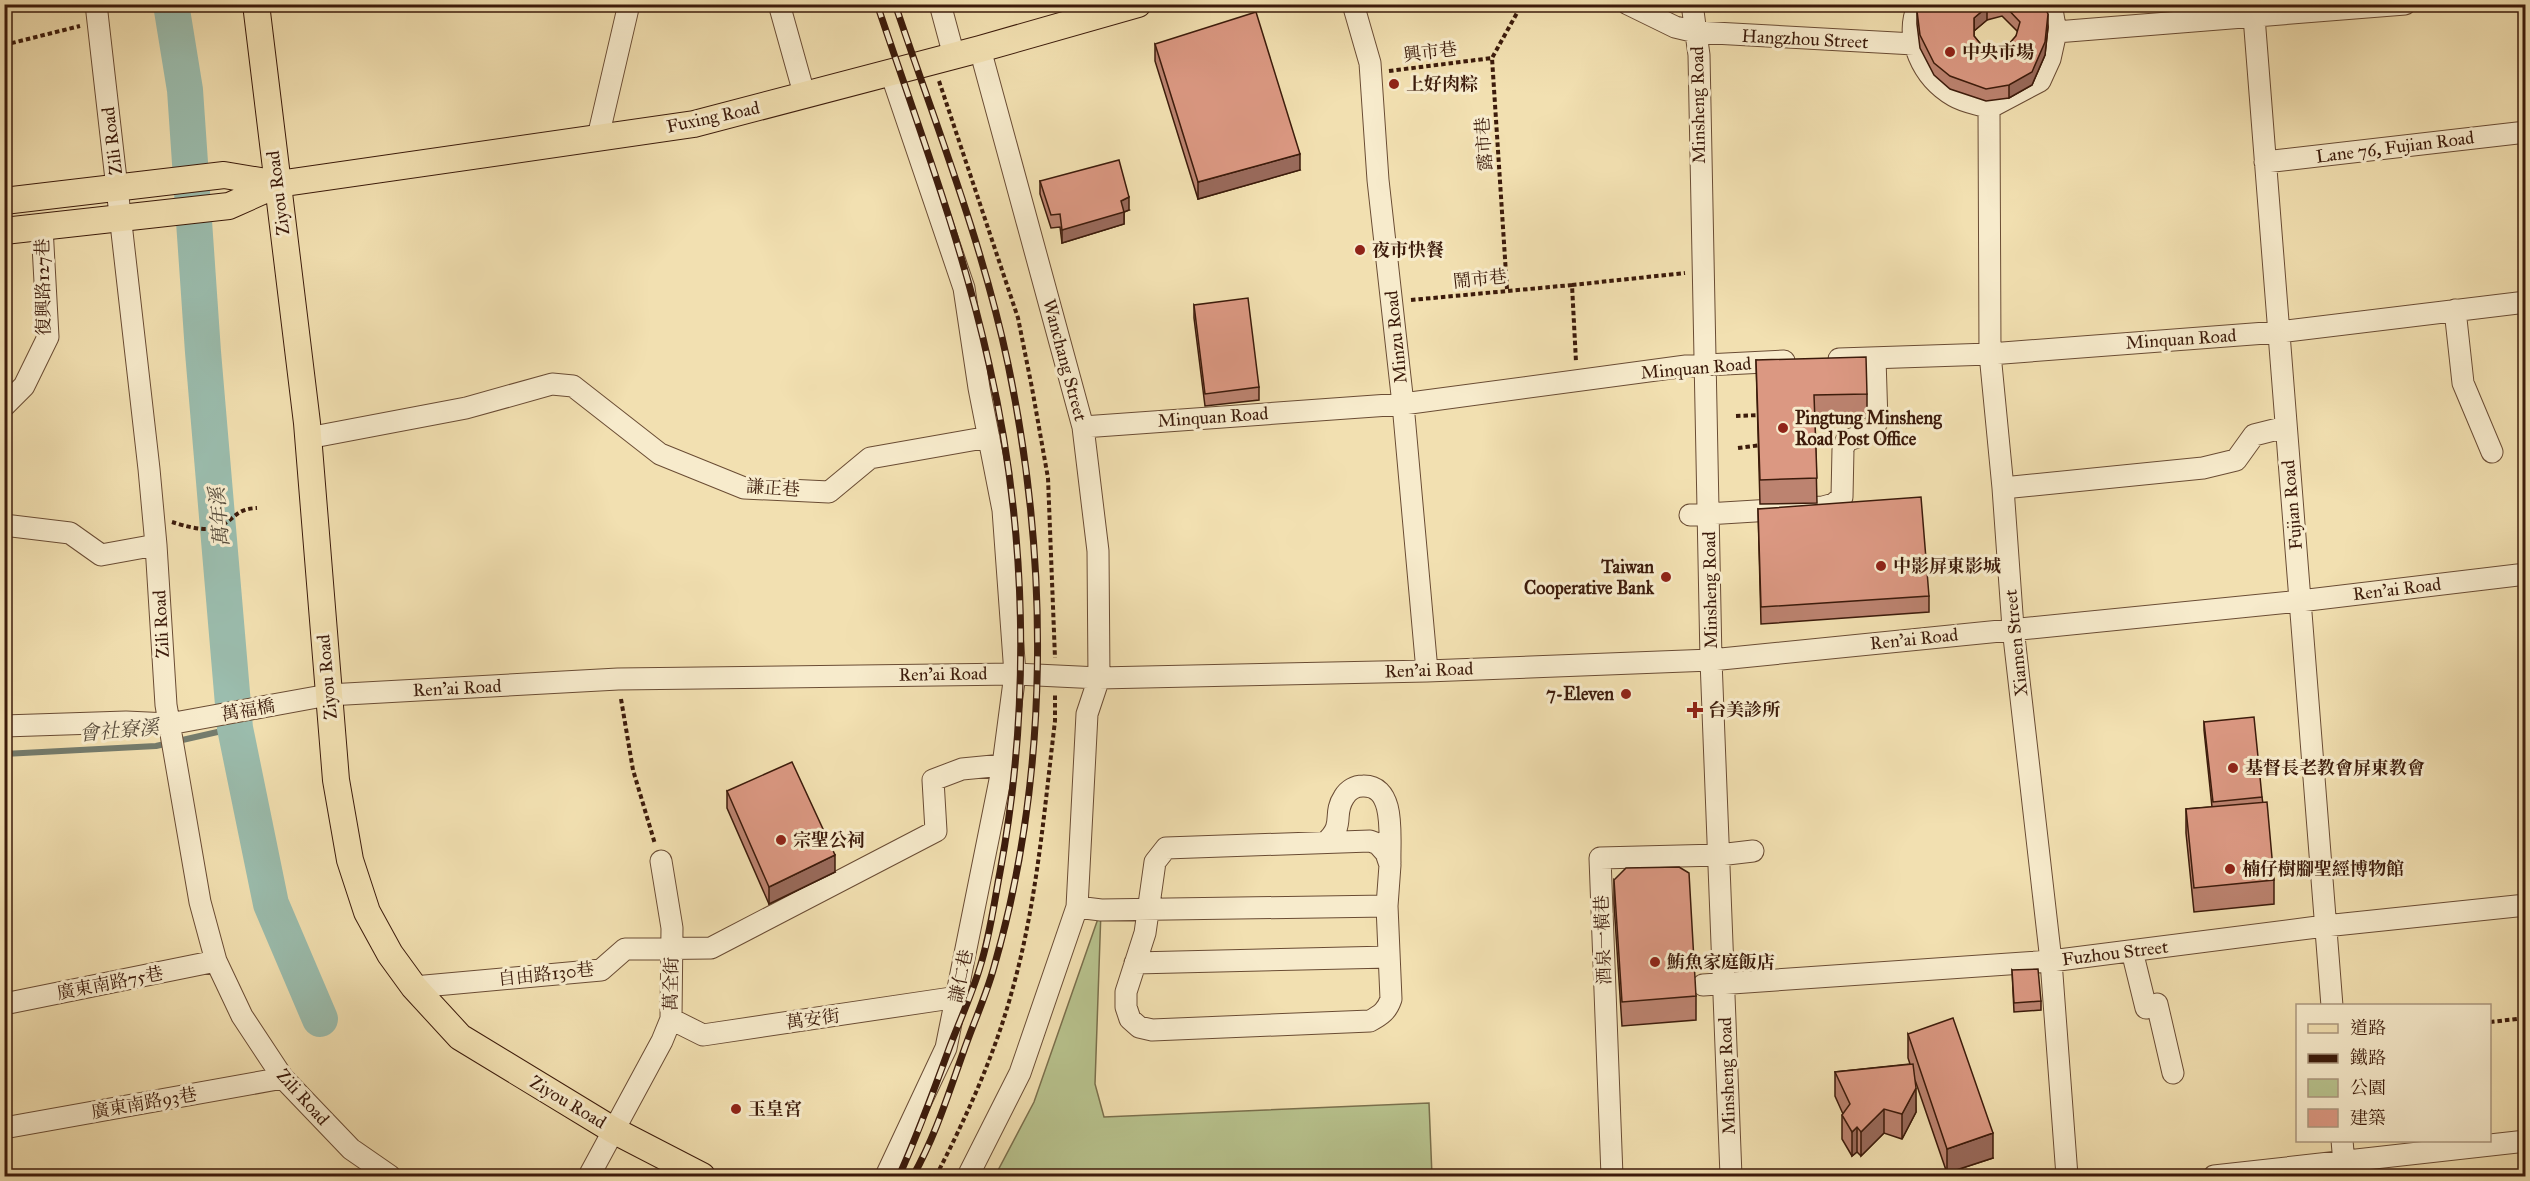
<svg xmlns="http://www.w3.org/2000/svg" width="2530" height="1181" viewBox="0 0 2530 1181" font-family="'IM FELL Great Primer','Noto Serif TC',serif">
  <rect width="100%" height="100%" fill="#f2e0b1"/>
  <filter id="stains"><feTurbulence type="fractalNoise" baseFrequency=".00333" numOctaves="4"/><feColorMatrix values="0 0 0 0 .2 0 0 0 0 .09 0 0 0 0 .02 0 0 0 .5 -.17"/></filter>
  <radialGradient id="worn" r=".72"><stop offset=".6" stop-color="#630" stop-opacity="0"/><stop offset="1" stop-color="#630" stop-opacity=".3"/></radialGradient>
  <path fill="#b8c38e" stroke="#7a6f4c" stroke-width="1.5" d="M 1101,910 L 1095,1084 L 1104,1117 L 1429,1103 L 1432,1176 L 995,1176 L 1034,1102 Z"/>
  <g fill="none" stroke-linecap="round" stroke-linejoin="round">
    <path stroke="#757c6d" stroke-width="6" d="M 4,754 L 156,746 L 235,728"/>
    <path stroke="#9bbdae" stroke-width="36" d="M 171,4 L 185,90 L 203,352 L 235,728 L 271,904 L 320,1019"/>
    <g stroke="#6a4c34" stroke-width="23">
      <path id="minor" d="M 96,4 L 149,469 L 156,545 L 166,705 L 200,902 L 216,961 L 242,1016 L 283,1078 L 351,1149 L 390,1176
        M 779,4 L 805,97
        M 940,4 L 954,56
        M 1353,4 L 1370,63 L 1378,180 L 1403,404 L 1427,671
        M 1628,4 L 1675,27 L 1696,32 L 1914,44
        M 1692,4 L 1699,55 L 1711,660 L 1731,1176
        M 1919,4 C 1903,38 1923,78 1954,96 C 1964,102 1978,104 1989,108 L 2040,81 L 2050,59 L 2056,32 L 2051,4
        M 2253,4 L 2332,1006
        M 2056,32 L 2405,4
        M 1989,108 L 1990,354 L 2003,488 L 2013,628 L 2051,961 L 2067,1176
        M 598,137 L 629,4
        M 2265,162 L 2526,132
        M 2455,310 L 2463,383 L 2492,452
        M 1839,359 L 1990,354 L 2279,332 L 2526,302
        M 4,406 L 24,386 L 48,337 L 42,227
        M 1083,427 L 1403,404 L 1686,366 L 1784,361
        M 308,438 L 466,408 L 552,384 L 573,386 L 660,454 L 744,488 L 829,492 L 870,458 L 989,437
        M 2003,488 L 2203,468 L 2236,460 L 2254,435 L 2286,427
        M 1690,515 L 1823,507 L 1834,504 L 1842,497 L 1843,449 L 1846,441 L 1872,432 L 1877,422 L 1875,358
        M 4,525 L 70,533 L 101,555 L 156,545
        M 4,726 L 126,722 L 169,724 L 328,695 L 618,679 L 1015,674 L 1099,678 L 1427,671 L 1711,660 L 2300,601 L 2526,574
        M 1370,841 L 1378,844 L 1386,853 L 1390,865 L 1387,906 L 1391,999 C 1387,1011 1381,1015 1370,1021 L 1152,1030 L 1139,1027 L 1130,1019 L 1126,1007 L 1126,992 L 1145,933 L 1155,862 L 1166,848 Z
        M 1326,842 C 1346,824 1332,815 1344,797 C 1348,790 1355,786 1363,786 C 1397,785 1389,839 1390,863
        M 1077,907 L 1101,910 L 1387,906
        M 2132,951 L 2146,1008 L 2157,1004 L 2173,1073
        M 1135,963 L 1389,957
        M 1703,985 L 2051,961 L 2325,926 L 2526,905
        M 414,987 L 601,970 L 625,949 L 711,948 L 936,831 L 933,780 L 962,769 L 1003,765
        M 4,1004 L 216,961
        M 671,1019 L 703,1035 L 958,997
        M 4,1128 L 283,1078
        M 2342,1140 L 2345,1176
        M 589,1176 L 662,1041 L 671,1019 L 672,928 L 661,861
        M 886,1176 L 946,1048 L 1003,765 L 1015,674 L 1003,510 L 979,388 L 964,288 L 891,73
        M 968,1176 L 1020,1073 L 1077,907 L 1087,714 L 1099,678 L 1098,551 L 1083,427 L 980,49
        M 1612,1176 L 1600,858 L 1719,855 L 1753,851
        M 2214,1176 L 2526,1141"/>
    </g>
    <g stroke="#3c1b0b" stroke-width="28">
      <path id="major" d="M 256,4 L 307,423 L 336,780 L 350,860 L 367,912 L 390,954 L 414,987 L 460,1037 L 613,1130 L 702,1176
        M 4,201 L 224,175 L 278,184
        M 4,231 L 229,206 L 278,184 L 694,124 L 980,49 L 1138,4"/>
    </g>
    <path stroke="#3c1b0b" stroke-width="4" stroke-dasharray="4.5 3" stroke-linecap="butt" d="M 4,45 L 80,26
      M 1389,71 L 1492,58
      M 939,81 L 1018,318 L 1032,388 L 1048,478 L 1055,658
      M 1572,285 L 1685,273
      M 1507,289 L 1492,58 L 1522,4
      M 1411,300 L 1572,285 L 1576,362
      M 1736,416 L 1760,415
      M 1738,448 L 1762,445
      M 172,522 C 185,526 207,533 220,526 C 236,518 236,509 257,508
      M 621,699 L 633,770 L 655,844
      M 2490,1022 L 2526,1018
      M 936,1176 C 966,1118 995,1054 1012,991 C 1037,903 1044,812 1055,721 L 1055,695"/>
    <use href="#minor" stroke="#f7ebcc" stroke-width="21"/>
    <use href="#major" stroke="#f2e0b1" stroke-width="26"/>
    <g stroke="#3c1b0b" stroke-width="7">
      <path id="rail" d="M 877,4 C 917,123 962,242 989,364 C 1027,529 1031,705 1000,872 C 994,903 990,936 980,967 C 972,994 960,1020 950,1046 C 934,1090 918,1134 899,1176
        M 895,4 C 935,123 982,241 1008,364 C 1049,560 1050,773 994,967 C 986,996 973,1024 963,1053 C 948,1095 935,1137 913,1176"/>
    </g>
    <use href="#rail" stroke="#f7ebcc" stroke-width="4.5" stroke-dasharray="14" stroke-linecap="butt"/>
  </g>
  <path fill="#bc8370" stroke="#3c1b0b" stroke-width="1.5" fill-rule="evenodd" d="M 1920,4 L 2043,4 L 2048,27 L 2045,55 L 2032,85 L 2009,98 L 1986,101 L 1950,89 L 1934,75 L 1920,48 L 1917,24 L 1917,11 ZM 2002,16 L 2018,32 L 2016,36 L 2009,44 L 1996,50 L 1983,47 L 1974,36 L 1974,31 L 1987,20 Z
    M 1155,44 L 1300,170 L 1198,199 L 1155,61 Z
    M 1040,181 L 1129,210 L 1124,212 L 1124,224 L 1062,243 L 1060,227 L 1051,228 L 1040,194 Z
    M 1194,305 L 1259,387 L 1259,400 L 1205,406 L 1194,318 Z
    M 1756,360 L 1867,394 L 1867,418 L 1815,419 L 1817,503 L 1760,504 Z
    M 1758,509 L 1929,596 L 1929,612 L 1761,624 Z
    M 2204,722 L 2262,797 L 2274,880 L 2274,904 L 2194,912 L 2186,833 L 2186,809 L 2212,807 L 2204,730 Z
    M 727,791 L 835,872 L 769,904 L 727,808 Z
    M 1614,880 L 1696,996 L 1696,1020 L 1622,1026 L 1614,904 Z
    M 2012,970 L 2041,1001 L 2041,1010 L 2014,1012 Z
    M 1908,1034 L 1993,1158 L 1947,1173 L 1915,1080 L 1916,1112 L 1902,1139 L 1884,1133 L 1861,1156 L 1857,1152 L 1852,1156 L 1842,1139 L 1842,1115 L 1843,1114 L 1835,1096 L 1835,1072 L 1910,1064 L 1908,1058 Z"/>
  <path fill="#996a5b" stroke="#3c1b0b" stroke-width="1.5" d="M 1987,7 L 1987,20 L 1974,31 L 1974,18 Z
    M 2048,14 L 2048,27 L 2045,55 L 2032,85 L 2009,98 L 2009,85 Z
    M 1300,154 L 1300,170 L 1198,199 L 1198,182 Z
    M 1129,197 L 1129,210 L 1124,212 L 1124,224 L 1062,243 L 1062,230 Z
    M 835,855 L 835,872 L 769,904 L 769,887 Z
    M 1916,1088 L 1916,1112 L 1902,1139 L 1902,1114 Z
    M 1884,1109 L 1884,1133 L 1861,1156 L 1861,1132 Z
    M 1857,1127 L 1857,1152 L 1852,1156 L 1852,1132 Z
    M 1993,1133 L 1993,1158 L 1947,1173 L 1947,1149 Z"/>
  <path fill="#db9882" stroke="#3c1b0b" stroke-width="1.5" d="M 1920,4 L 1998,4 L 1987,7 L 1974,18 L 1974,36 L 1983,47 L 1996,50 L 2009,44 L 2016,36 L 2020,22 L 2003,4 L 2043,4 L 2048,14 L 2045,42 L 2032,72 L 2009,85 L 1986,89 L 1950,76 L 1934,63 L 1920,35 L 1917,11 Z
    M 1256,12 L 1300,154 L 1198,182 L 1155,44 Z
    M 1119,160 L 1129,197 L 1121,201 L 1124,212 L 1062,230 L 1060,214 L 1051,215 L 1040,181 Z
    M 1248,298 L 1259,387 L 1205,394 L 1194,305 Z
    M 1866,357 L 1867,394 L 1814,395 L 1817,478 L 1760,480 L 1756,360 Z
    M 1921,497 L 1929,596 L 1761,607 L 1758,509 Z
    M 2254,717 L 2262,797 L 2213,802 L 2204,722 Z
    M 792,762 L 835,855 L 769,887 L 727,791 Z
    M 2267,802 L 2274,880 L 2194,888 L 2186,809 Z
    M 1679,867 L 1689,873 L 1696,996 L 1622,1002 L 1614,880 L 1626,868 Z
    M 2038,969 L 2041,1001 L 2014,1003 L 2012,970 Z
    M 1953,1018 L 1993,1133 L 1947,1149 L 1908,1034 Z
    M 1913,1064 L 1916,1088 L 1902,1114 L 1884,1109 L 1861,1132 L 1857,1127 L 1852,1132 L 1842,1115 L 1850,1104 L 1835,1072 Z"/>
  <g fill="#8f2418" stroke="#f7ebcc" stroke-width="2">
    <circle cx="1950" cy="52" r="6"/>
    <circle cx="1394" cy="84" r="6"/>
    <circle cx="1360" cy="250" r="6"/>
    <circle cx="1783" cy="428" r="6"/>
    <circle cx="1881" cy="566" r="6"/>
    <circle cx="1666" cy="577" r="6"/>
    <circle cx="1626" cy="694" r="6"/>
    <path d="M1692 701h6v6h6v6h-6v6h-6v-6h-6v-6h6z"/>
    <circle cx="2233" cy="768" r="6"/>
    <circle cx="781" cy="840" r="6"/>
    <circle cx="2230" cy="869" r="6"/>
    <circle cx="1655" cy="962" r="6"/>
    <circle cx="736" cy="1109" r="6"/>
  </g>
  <g text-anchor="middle" stroke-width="6" stroke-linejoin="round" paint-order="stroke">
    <g font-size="18" fill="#3c1b0b" stroke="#f7ebcc">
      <text transform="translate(1805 39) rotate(3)" y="6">Hangzhou Street</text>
      <text transform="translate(1430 52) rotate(-7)" y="6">興市巷</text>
      <text transform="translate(1698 105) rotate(-91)" y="6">Minsheng Road</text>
      <text transform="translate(713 117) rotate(-12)" y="6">Fuxing Road</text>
      <text transform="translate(112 141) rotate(-97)" y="6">Zili Road</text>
      <text transform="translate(1484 144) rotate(-94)" y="6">露市巷</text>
      <text transform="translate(2395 147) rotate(-7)" y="6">Lane 76, Fujian Road</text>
      <text transform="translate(278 193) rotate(-97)" y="6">Ziyou Road</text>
      <text transform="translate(1480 279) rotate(-6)" y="6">鬧市巷</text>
      <text transform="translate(43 287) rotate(-91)" y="6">復興路127巷</text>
      <text transform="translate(1396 337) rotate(-96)" y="6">Minzu Road</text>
      <text transform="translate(2181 339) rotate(-4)" y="6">Minquan Road</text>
      <text transform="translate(1065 360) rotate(75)" y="6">Wanchang Street</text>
      <text transform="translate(1696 368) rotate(-5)" y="6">Minquan Road</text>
      <text transform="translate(1213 417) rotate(-4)" y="6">Minquan Road</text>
      <text transform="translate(773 488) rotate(4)" y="6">謙正巷</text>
      <text transform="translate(2292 505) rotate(-95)" y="6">Fujian Road</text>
      <text transform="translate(2397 589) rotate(-7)" y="6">Ren'ai Road</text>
      <text transform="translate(1710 590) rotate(-91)" y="6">Minsheng Road</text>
      <text transform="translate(161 624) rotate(-93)" y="6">Zili Road</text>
      <text transform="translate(1914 639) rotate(-6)" y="6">Ren'ai Road</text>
      <text transform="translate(2016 643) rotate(-96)" y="6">Xiamen Street</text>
      <text transform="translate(1429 670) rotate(-2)" y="6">Ren'ai Road</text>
      <text transform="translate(943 674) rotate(-1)" y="6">Ren'ai Road</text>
      <text transform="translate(327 677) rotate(-95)" y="6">Ziyou Road</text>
      <text transform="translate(457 688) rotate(-3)" y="6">Ren'ai Road</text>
      <text transform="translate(248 710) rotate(-10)" y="6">萬福橋</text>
      <text transform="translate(1603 940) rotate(-92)" y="6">酒泉一橫巷</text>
      <text transform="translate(2115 953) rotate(-7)" y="6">Fuzhou Street</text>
      <text transform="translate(546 974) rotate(-6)" y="6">自由路130巷</text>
      <text transform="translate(961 976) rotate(-78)" y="6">謙仁巷</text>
      <text transform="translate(110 983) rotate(-11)" y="6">廣東南路75巷</text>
      <text transform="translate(671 984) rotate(-89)" y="6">萬全街</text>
      <text transform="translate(813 1019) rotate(-8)" y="6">萬安街</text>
      <text transform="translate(1727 1076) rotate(-92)" y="6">Minsheng Road</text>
      <text transform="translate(303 1097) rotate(48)" y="6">Zili Road</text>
      <text transform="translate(568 1102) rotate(31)" y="6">Ziyou Road</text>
      <text transform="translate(144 1103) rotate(-10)" y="6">廣東南路93巷</text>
    </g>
    <g font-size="18" font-weight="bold" fill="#3c1b0b" stroke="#f7ebcc" text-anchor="start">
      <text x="1962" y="58">中央市場</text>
      <text x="1406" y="90">上好肉粽</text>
      <text x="1372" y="256">夜市快餐</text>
      <text x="1795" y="424">Pingtung Minsheng<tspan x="1795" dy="21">Road Post Office</tspan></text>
      <text x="1893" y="572">中影屏東影城</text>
      <text x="1654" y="573" text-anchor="end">Taiwan<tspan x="1654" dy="21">Cooperative Bank</tspan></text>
      <text x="1614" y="700" text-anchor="end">7-Eleven</text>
      <text x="1708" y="716">台美診所</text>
      <text x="2245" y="774">基督長老教會屏東教會</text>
      <text x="793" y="846">宗聖公祠</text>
      <text x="2242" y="875">楠仔樹腳聖經博物館</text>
      <text x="1667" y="968">鮪魚家庭飯店</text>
      <text x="748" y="1115">玉皇宮</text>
    </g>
    <g font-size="20" font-style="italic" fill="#584c3c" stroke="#f7ebcc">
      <text transform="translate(219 517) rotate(-95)" y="7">萬年溪</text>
      <text transform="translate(119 730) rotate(-5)" y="7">會社寮溪</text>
    </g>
  </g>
  <rect width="2530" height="1181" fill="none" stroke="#f2e0b1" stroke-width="24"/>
  <rect x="6" y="6" width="2518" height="1169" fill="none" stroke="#3c1b0b" stroke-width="3"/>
  <rect x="12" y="12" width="2506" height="1157" fill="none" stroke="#3c1b0b" stroke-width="1.5"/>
  <rect x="2296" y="1004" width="195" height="138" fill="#f7ebcc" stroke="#ac987f" stroke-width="1.5"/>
  <rect x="2308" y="1024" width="30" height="9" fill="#f2e0b1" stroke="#ac987f" stroke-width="1.5"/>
  <text x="2350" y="1034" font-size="18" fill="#3c1b0b">道路</text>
  <rect x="2308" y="1054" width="30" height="9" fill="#3c1b0b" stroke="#ac987f" stroke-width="1.5"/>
  <text x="2350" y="1064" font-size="18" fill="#3c1b0b">鐵路</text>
  <rect x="2308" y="1079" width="30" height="18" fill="#b8c38e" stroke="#ac987f" stroke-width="1.5"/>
  <text x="2350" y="1094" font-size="18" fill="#3c1b0b">公園</text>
  <rect x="2308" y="1109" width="30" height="18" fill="#db9882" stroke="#ac987f" stroke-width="1.5"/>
  <text x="2350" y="1124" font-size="18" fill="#3c1b0b">建築</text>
  <rect width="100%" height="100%" filter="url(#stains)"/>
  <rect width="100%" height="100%" fill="url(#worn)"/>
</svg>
